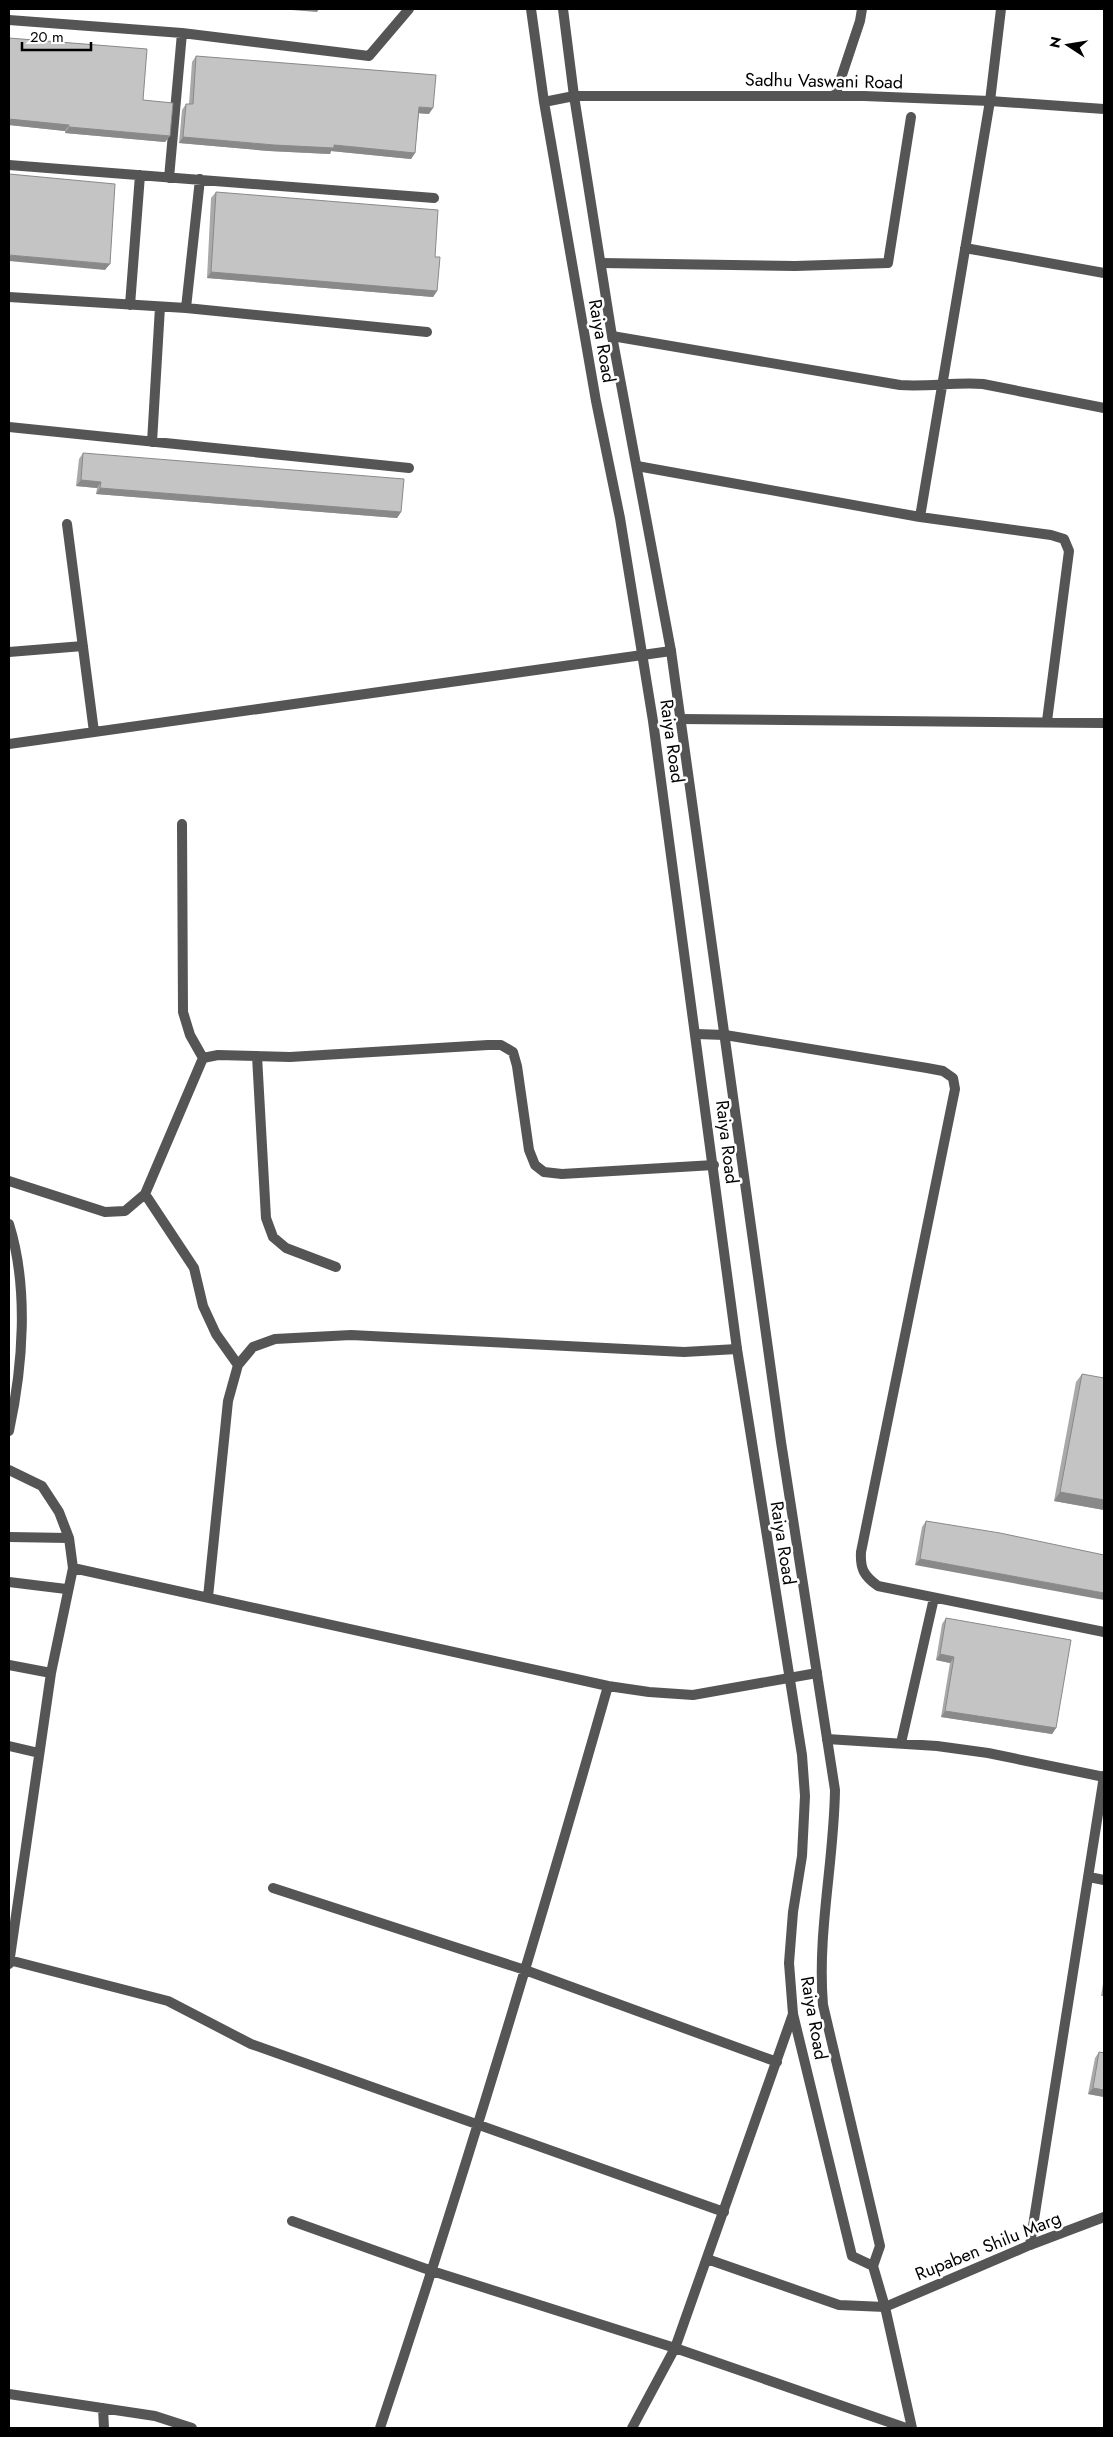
<svg xmlns="http://www.w3.org/2000/svg" width="1113" height="2437" viewBox="0 0 1113 2437" font-family="Jost,sans-serif">
  <rect width="100%" height="100%" fill="#fff"/>
  <g fill="none" stroke-linecap="round" stroke-linejoin="round">
    <path stroke="#555" stroke-width="10" d="M 9,20 L 182,33 L 369,56 L 409,9
      M 835,96 L 860,21 L 862,9
      M 9,165 L 434,198
      M 169,178 L 182,33
      M 965,248 L 1104,273
      M 601,263 L 795,266 L 888,263 L 911,117
      M 9,297 L 186,308 L 427,332
      M 130,305 L 140,175
      M 186,308 L 200,179
      M 612,336 L 900,385 C 928,387 955,382 983,384 L 1104,408
      M 9,427 L 409,468
      M 152,442 L 160,307
      M 637,466 L 920,517 L 1051,535 L 1064,539 L 1069,551 L 1047,721
      M 920,517 L 990,101 L 1001,9
      M 67,524 L 94,732
      M 9,652 L 83,646
      M 681,719 L 1104,723
      M 9,744 L 671,651
      M 182,824 L 183,1012 L 190,1035 L 203,1058
      M 696,1034 L 725,1035 L 927,1068 L 943,1071 L 953,1078 L 955,1089 L 861,1552 C 860,1569 864,1576 878,1586 L 1104,1632
      M 257,1056 L 266,1218 L 273,1237 L 286,1248 L 336,1267
      M 9,1181 L 105,1212 L 125,1211 L 145,1194 L 203,1058 L 218,1055 L 290,1057 L 488,1045 L 501,1045 L 513,1052 L 517,1066 L 529,1150 L 535,1165 L 544,1172 L 562,1174 L 714,1165
      M 145,1194 L 194,1268 L 203,1306 L 216,1334 L 238,1365
      M 9,1224 C 29,1288 23,1366 9,1431
      M 9,1470 L 42,1486 L 59,1512 L 69,1538 L 73,1568 L 51,1673 L 9,1964
      M 9,1537 L 69,1538
      M 73,1568 L 608,1686 L 649,1692 L 693,1695 L 817,1673
      M 9,1582 L 66,1589
      M 208,1597 L 228,1401 L 238,1365 L 253,1347 L 275,1339 L 351,1335 L 684,1352 L 737,1349
      M 9,1665 L 51,1673
      M 827,1739 L 937,1746 L 988,1753 L 1104,1777
      M 901,1743 L 934,1598
      M 9,1746 L 39,1753
      M 1089,1877 L 1104,1880
      M 273,1888 L 525,1970 L 777,2062
      M 9,1960 L 168,2001 L 251,2044 L 724,2212
      M 292,2221 L 432,2271 L 675,2348 L 906,2428
      M 1030,2245 L 1104,1776
      M 707,2259 L 839,2305 L 885,2307
      M 9,2394 L 155,2416 L 192,2428
      M 103,2408 L 104,2428
      M 380,2428 C 462,2183 537,1935 608,1686
      M 632,2428 L 675,2348 L 793,2014"/>
    <path stroke="#555" stroke-width="10" d="M 531,9 L 544,102 L 596,401 L 620,518 L 653,721 L 737,1349 L 802,1755 L 805,1796 L 802,1856 L 793,1912 L 789,1963 L 793,2014 L 852,2256 L 873,2266
      M 563,9 L 574,96 L 612,336 L 671,651 L 781,1442 L 835,1790 C 834,1862 817,1933 823,2005 L 880,2246 L 873,2266 L 885,2307 L 912,2428
      M 544,102 L 574,96 L 864,96 L 990,101 L 1104,109
      M 885,2307 L 1030,2245 L 1104,2217"/>
  </g>
  <path fill="#a9a9a9" d="M 9,38 L 143,100 L 170,136 L 165,142 L 65,133 L 65,131 L 9,125 Z
    M 196,56 L 429,114 L 419,113 L 415,153 L 411,159 L 331,151 L 330,154 L 269,151 L 179,143 L 182,110 L 186,104 L 189,104 L 192,62 Z
    M 216,192 L 435,257 L 437,291 L 433,297 L 207,278 L 211,198 Z
    M 83,453 L 401,512 L 397,518 L 96,494 L 97,488 L 76,486 L 79,459 Z
    M 1082,1374 L 1104,1510 L 1054,1501 L 1076,1382 Z
    M 926,1521 L 1104,1555 L 915,1565 L 922,1527 Z
    M 946,1618 L 1056,1728 L 1052,1734 L 941,1717 L 950,1663 L 936,1660 L 942,1624 Z
    M 1104,1978 L 1104,1996 L 1101,1996 Z
    M 1099,2052 L 1104,2053 L 1104,2097 L 1088,2094 L 1095,2058 Z"/>
  <path fill="#898989" d="M 279,9 L 319,9 L 317,12 Z
    M 419,107 L 433,108 L 429,114 L 415,113 Z
    M 9,119 L 53,123 L 69,125 L 65,131 L 9,125 Z
    M 69,127 L 170,136 L 165,142 L 65,133 Z
    M 183,137 L 334,145 L 415,153 L 411,159 L 331,151 L 330,154 L 269,151 L 179,143 Z
    M 9,255 L 110,264 L 105,270 L 9,261 Z
    M 211,272 L 437,291 L 433,297 L 207,278 Z
    M 81,480 L 101,482 L 97,488 L 76,486 Z
    M 100,488 L 401,512 L 397,518 L 96,494 Z
    M 1060,1492 L 1104,1500 L 1104,1510 L 1054,1501 Z
    M 920,1559 L 1104,1593 L 1104,1600 L 915,1565 Z
    M 940,1654 L 954,1657 L 950,1663 L 936,1660 Z
    M 945,1711 L 1056,1728 L 1052,1734 L 941,1717 Z
    M 1093,2088 L 1104,2090 L 1104,2097 L 1088,2094 Z"/>
  <path fill="#c4c4c4" stroke="#898989" d="M 9,38 L 147,49 L 143,100 L 173,103 L 170,136 L 69,127 L 69,125 L 9,119 Z
    M 196,56 L 436,75 L 433,108 L 419,107 L 415,153 L 334,145 L 334,148 L 274,145 L 183,137 L 186,104 L 193,104 Z
    M 9,174 L 115,184 L 110,264 L 9,255 Z
    M 216,192 L 438,210 L 435,257 L 440,257 L 437,291 L 211,272 Z
    M 83,453 L 404,479 L 401,512 L 100,488 L 101,482 L 81,480 Z
    M 1082,1374 L 1104,1378 L 1104,1500 L 1060,1492 Z
    M 926,1521 L 1000,1533 L 1104,1555 L 1104,1593 L 920,1559 Z
    M 946,1618 L 1071,1640 L 1056,1728 L 945,1711 L 954,1657 L 940,1654 Z
    M 1099,2052 L 1104,2053 L 1104,2090 L 1093,2088 Z"/>
  <g text-anchor="middle" stroke-width="5" stroke-linejoin="round" paint-order="stroke">
    <g font-size="18" fill="#000" stroke="#fff">
      <text transform="translate(824 81) rotate(1)" y="6">Sadhu Vaswani Road</text>
      <text transform="translate(602 341) rotate(80)" y="6">Raiya Road</text>
      <text transform="translate(672 741) rotate(82)" y="6">Raiya Road</text>
      <text transform="translate(727 1142) rotate(83)" y="6">Raiya Road</text>
      <text transform="translate(783 1543) rotate(81)" y="6">Raiya Road</text>
      <text transform="translate(814 2018) rotate(80)" y="6">Raiya Road</text>
      <text transform="translate(988 2246) rotate(-22)" y="6">Rupaben Shilu Marg</text>
    </g>
  </g>
  <rect width="1113" height="2437" fill="none" stroke="#000000" stroke-width="20"/>
  <g transform="translate(1068 45) rotate(282)" stroke="#ffffff" stroke-width="4" paint-order="stroke">
  <path d="M0-4L9 19L0 12L-9 19Z" fill="#000000"/>
  <text y="-8" font-size="14" font-weight="bold" text-anchor="middle" fill="#000000">N</text>
  </g>
  <path d="M22 42v8h69v-8" fill="none" stroke="#000000" stroke-width="2.5"/>
  <text x="30" y="42" font-size="15" fill="#000000" stroke="#ffffff" stroke-width="4" paint-order="stroke">20 m</text>
</svg>
